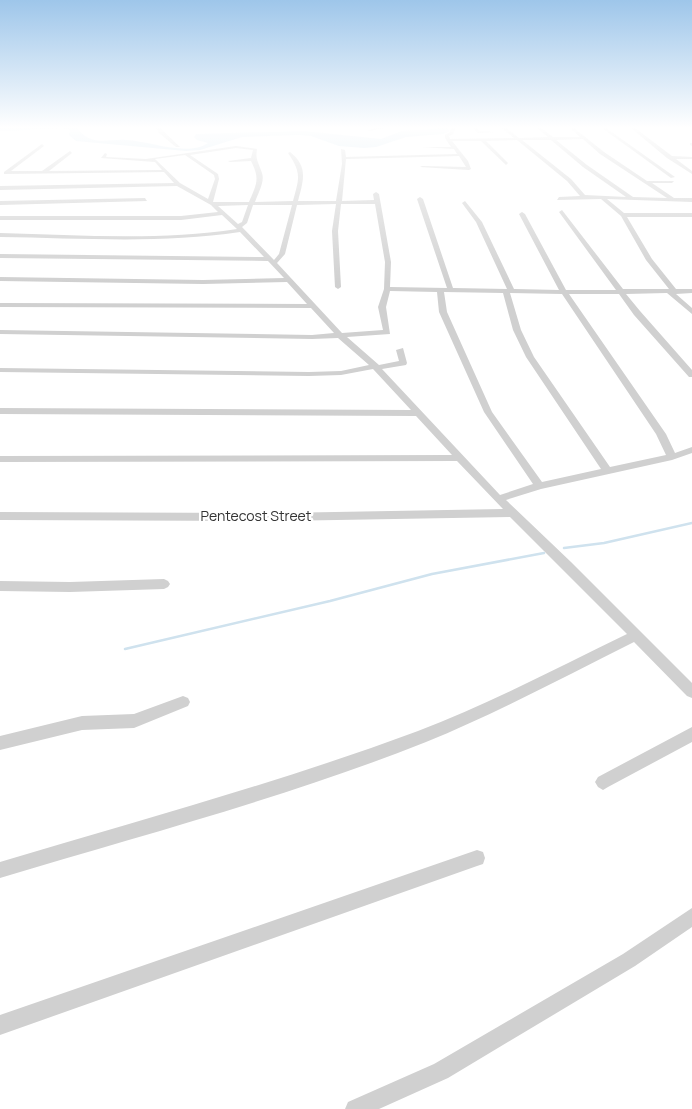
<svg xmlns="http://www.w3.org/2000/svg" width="692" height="1109" viewBox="0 0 692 1109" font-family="Manrope,sans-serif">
  <rect width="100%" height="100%" fill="#fff"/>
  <path fill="#cfe2ee" d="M 0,128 L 76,128 C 81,131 84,137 91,139 C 102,143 114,139 126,140 C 150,141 187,157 208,143 L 197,140 L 194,137 L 196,134 L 304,131 L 381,139 L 402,131 L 447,128 L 450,131 L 443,134 L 406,137 L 376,147 L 364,148 L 339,146 L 311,136 L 299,135 L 242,137 L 200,150 L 186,151 L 76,141 L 69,135 L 70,130 L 63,128 L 7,131 L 0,131 Z"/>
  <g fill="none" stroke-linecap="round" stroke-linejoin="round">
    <path stroke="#cfe2ee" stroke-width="2.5" d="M 564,548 L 604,543 L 692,523
      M 125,649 L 330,601 L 432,574 L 544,553"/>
    <path fill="#d0d0d0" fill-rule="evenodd" d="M 156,128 L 160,128 L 180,147 L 176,147 L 159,133 Z
      M 378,128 L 385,128 L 370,131 L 368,130 Z
      M 452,128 L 456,128 L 453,134 L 449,136 L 450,139 L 514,138 L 502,128 L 506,128 L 519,138 L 548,137 L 537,128 L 541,128 L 553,137 L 580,137 L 570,128 L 574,128 L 604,152 L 647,181 L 674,181 L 672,183 L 652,183 L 674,198 L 692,198 L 692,202 L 607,199 L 624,213 L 692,213 L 692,217 L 627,217 L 652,259 L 676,289 L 692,289 L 692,293 L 676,294 L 692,308 L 692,314 L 667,293 L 626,294 L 640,311 L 692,370 L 692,377 L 689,377 L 634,315 L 619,294 L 569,294 L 666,434 L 675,453 L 692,447 L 692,453 L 672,460 L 541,489 L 506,500 L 571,562 L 692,683 L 692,698 L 687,696 L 634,642 C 566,676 497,713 426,742 C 288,797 142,835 0,878 L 0,862 C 140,820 281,782 418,731 C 490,704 558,667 627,634 L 510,517 L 279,521 L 0,520 L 0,512 L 279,513 L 503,509 L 457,461 L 0,462 L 0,456 L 452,455 L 416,416 L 0,414 L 0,408 L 411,410 L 373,369 L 341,375 L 309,376 L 0,372 L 0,368 L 309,372 L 341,371 L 369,365 L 338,338 L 312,339 L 0,334 L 0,330 L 312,335 L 334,333 L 311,308 L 0,307 L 0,303 L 307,304 L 287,282 L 203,284 L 0,281 L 0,277 L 203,280 L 284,278 L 268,261 L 0,258 L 0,254 L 264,257 L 240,232 C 161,244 80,238 0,237 L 0,233 C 79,235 159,241 237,229 L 222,215 L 181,220 L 0,220 L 0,216 L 181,216 L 218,212 L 211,205 L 177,186 L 0,190 L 0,186 L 174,183 L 164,172 L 4,174 L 4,172 L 42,144 L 44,146 L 11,171 L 42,171 L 70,151 L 72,153 L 49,171 L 162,170 L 155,162 L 101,158 L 105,153 L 107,154 L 106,157 L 146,159 L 236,146 L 257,149 C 255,160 259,163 262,173 C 265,182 258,193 255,202 L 293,201 C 299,179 302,173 288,153 L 290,152 C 309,167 303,181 298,201 L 336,201 L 342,164 L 341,149 L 345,150 L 346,157 L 457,154 L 454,149 L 422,147 L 451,147 L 445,138 L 445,135 L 450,132 ZM 583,139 L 600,154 L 667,198 L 633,197 L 587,165 L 556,140 ZM 517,140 L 567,181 L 580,196 L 559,197 L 557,200 L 601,199 L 621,216 L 646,260 L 669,289 L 623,289 L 562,210 L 559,212 L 616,290 L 566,290 L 525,214 L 522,212 L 519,214 L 559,290 L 514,289 L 482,222 L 465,201 L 462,203 L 476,222 L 507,289 L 453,288 L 423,199 L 420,197 L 417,199 L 447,288 L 390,287 L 391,262 L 379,194 L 376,192 L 373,194 L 374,200 L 342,201 L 346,159 L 459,156 L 466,167 L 422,166 L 420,167 L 469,170 L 471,169 L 468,161 L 452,141 L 481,141 L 506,165 L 508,163 L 486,141 ZM 522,140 L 551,140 L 583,167 L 626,197 L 585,195 L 571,179 ZM 236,148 L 253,150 L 251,158 L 228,161 L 230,162 L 251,161 C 260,179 257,183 249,202 L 213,202 L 219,179 L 218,174 L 190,155 ZM 185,155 L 214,175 L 215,179 L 208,199 L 180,183 L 155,159 ZM 336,204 L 332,231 L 335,287 L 338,289 L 341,287 L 338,231 L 341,204 L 375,204 L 385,262 L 384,289 L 378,307 L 383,330 L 342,333 L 277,263 L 285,254 L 297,205 ZM 248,205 L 242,222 L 238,224 L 218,206 ZM 253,205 L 292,205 L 279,254 L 274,260 L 242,227 L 247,223 ZM 390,291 L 437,292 L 439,312 L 484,412 L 533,484 L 500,495 L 382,369 L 406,365 L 407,363 L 403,348 L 396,350 L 399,361 L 379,365 L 347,337 L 390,334 L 386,307 ZM 444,292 L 503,293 L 513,330 L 526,357 L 601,469 L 542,482 L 492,412 L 447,312 ZM 510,293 L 562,294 L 656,434 L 666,455 L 610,467 L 534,357 L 521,330 Z
      M 473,128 L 477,128 L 479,131 L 495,132 L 478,133 Z
      M 602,128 L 606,128 L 675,177 L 671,178 Z
      M 631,128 L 635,128 L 672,156 L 692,157 L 692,159 L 676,159 L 692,171 L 692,174 L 667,158 Z
      M 690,143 L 692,143 L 692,146 L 690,145 Z
      M 145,198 L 147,201 L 0,205 L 0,201 Z
      M 164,579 L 168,581 L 170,584 L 168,587 L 164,589 L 70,592 L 0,591 L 0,581 L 70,582 Z
      M 183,696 L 188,698 L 190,702 L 188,706 L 134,728 L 82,730 L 0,750 L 0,736 L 82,716 L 134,714 Z
      M 692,727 L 692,742 L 608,787 L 603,790 L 598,787 L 595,782 L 598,777 Z
      M 477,850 L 483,852 L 485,858 L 483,864 L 477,866 L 0,1035 L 0,1015 Z
      M 692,908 L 692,927 L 635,966 L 448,1078 L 379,1109 L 345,1109 L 348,1102 L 434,1064 L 623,954 Z"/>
  </g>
  <linearGradient id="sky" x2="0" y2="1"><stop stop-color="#9ec6ea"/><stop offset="0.45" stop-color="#fff"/><stop offset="1" stop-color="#fff" stop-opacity="0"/></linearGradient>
  <rect width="692" height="283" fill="url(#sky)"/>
  <g text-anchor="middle" stroke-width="5" stroke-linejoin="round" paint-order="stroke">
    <g font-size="14" fill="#333" stroke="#fff">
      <text x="256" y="521">Pentecost Street</text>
    </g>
  </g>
</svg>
